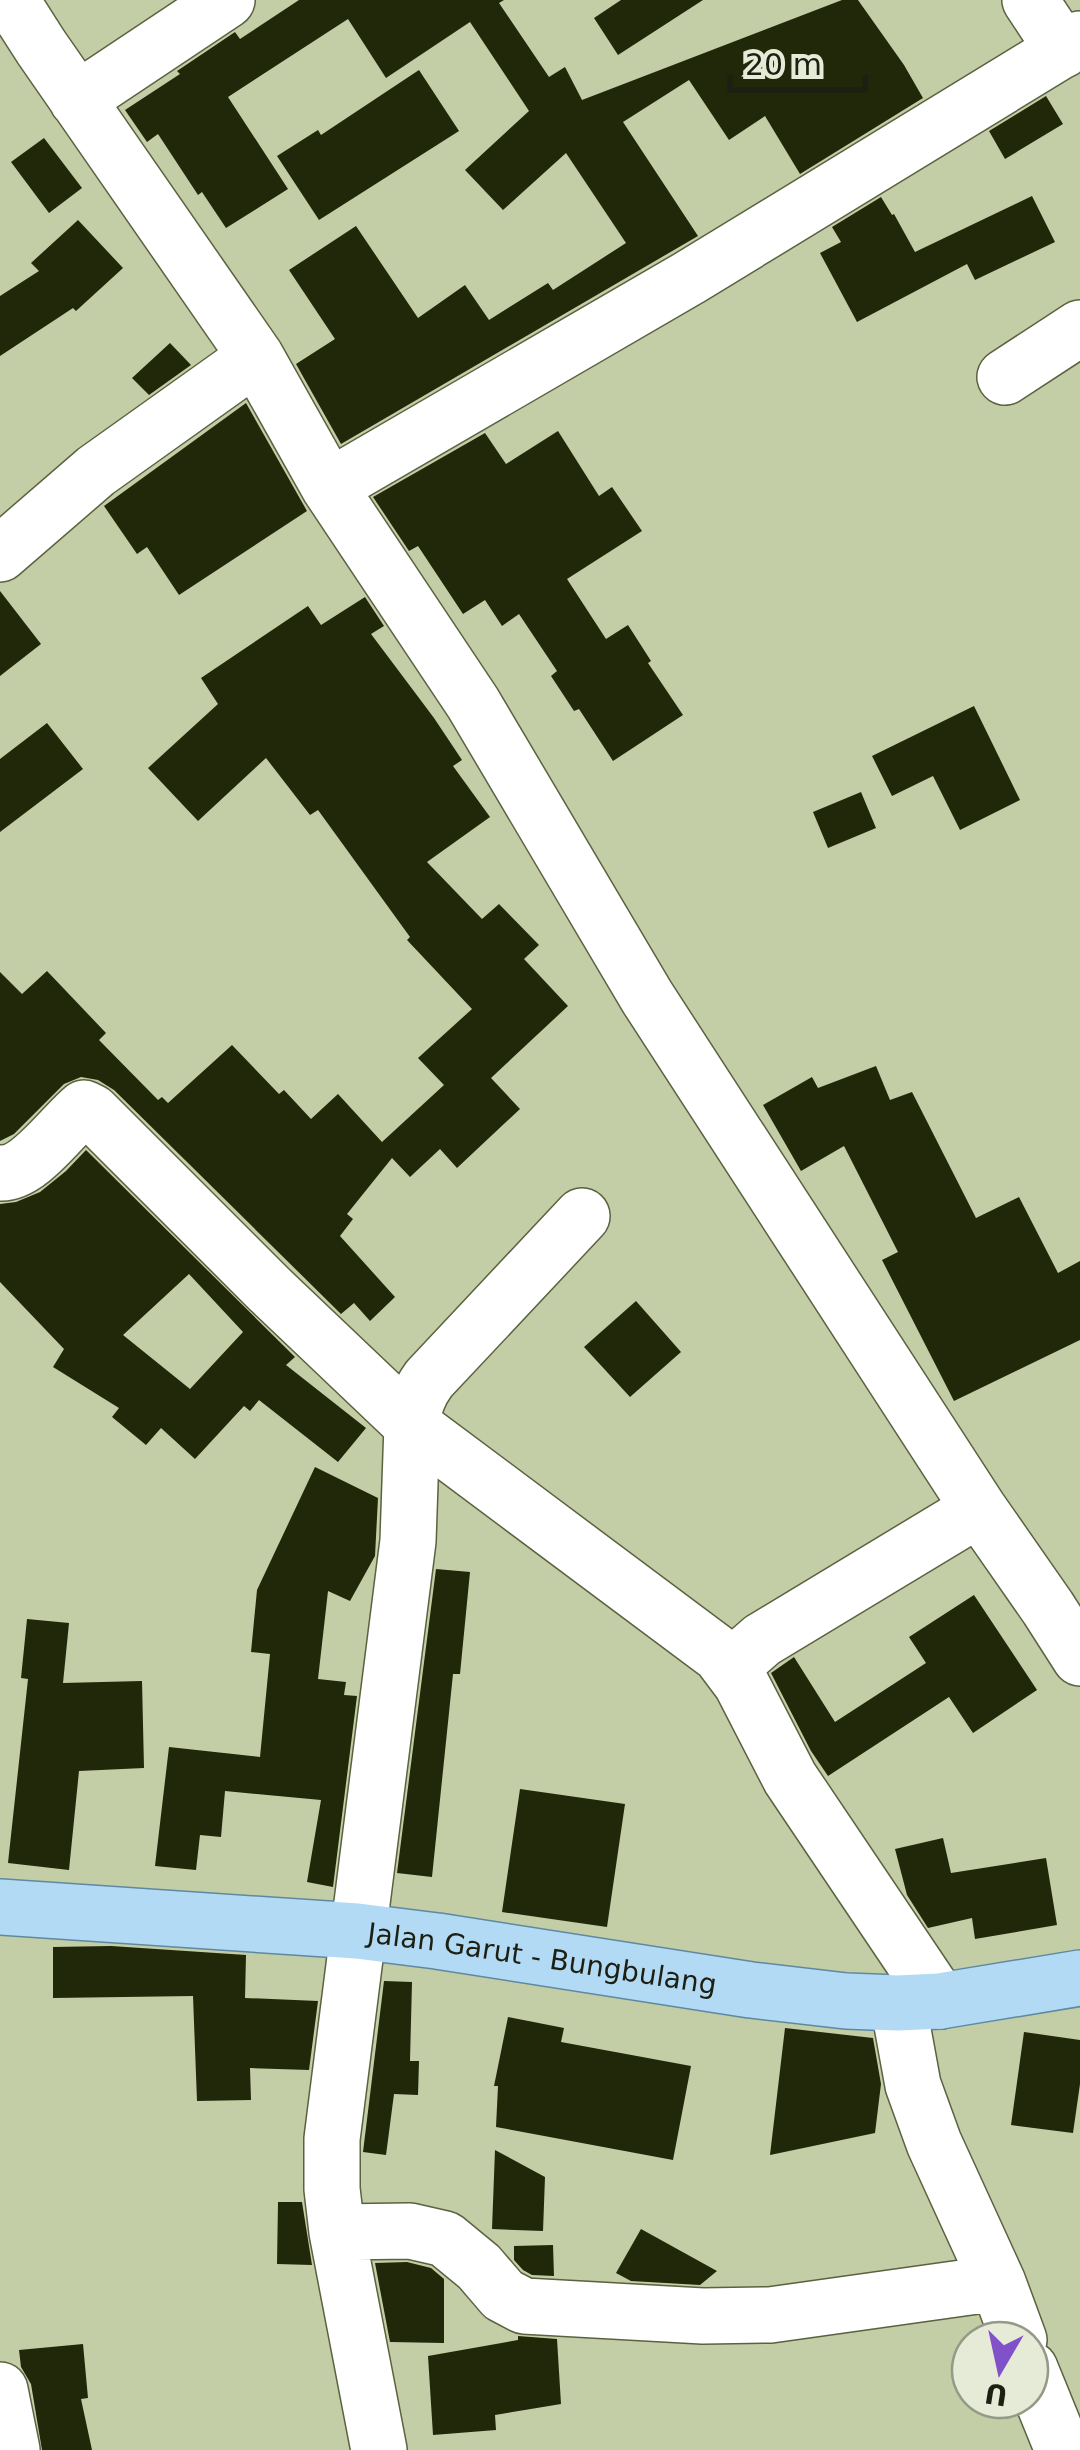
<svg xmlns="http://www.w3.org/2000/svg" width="1080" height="2450" viewBox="0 0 1080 2450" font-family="'DejaVu Sans',sans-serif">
  <rect width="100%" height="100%" fill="#c3cda6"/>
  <path fill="#212709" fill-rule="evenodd" d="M 299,0 L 504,0 L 499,3 L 549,77 L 565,67 L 582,100 L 842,0 L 858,0 L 904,65 L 923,98 L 800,174 L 765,116 L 729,140 L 689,80 L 623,122 L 698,236 L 341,444 L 296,364 L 335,339 L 289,270 L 356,226 L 418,318 L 465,285 L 489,320 L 548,283 L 553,290 L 626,243 L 566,153 L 503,210 L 465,170 L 529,111 L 470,22 L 386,78 L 348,19 L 228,97 L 288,189 L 226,228 L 202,192 L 198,195 L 158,134 L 147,142 L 125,110 L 180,74 L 177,71 L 235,32 L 240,39 Z
    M 621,0 L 703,0 L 618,55 L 594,18 Z
    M 419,70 L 459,131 L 319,220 L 277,156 L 318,130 L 321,135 Z
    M 1046,96 L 1063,124 L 1005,159 L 989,131 Z
    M 44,138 L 82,188 L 49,213 L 11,162 Z
    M 1032,196 L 1055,242 L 975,280 L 967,264 L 857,322 L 820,253 L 841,242 L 832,227 L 881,197 L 892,215 L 894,214 L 915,252 Z
    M 78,220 L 123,268 L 76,311 L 73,308 L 0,356 L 0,296 L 39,271 L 31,263 Z
    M 170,343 L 191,365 L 149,395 L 132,378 Z
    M 246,403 L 307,511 L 179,595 L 147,547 L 137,554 L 104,506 Z
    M 558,431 L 599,496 L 612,487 L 642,531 L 567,579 L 606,639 L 628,625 L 651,661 L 648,663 L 683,715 L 613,761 L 579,709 L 574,711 L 551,676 L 557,671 L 519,614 L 502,626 L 485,600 L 463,614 L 418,546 L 409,551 L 373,497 L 485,433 L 506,464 Z
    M 0,591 L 41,644 L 0,676 Z
    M 365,597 L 384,626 L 371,634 L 434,718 L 462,760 L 453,766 L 490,817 L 427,862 L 482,919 L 499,904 L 539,945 L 524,959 L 568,1006 L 491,1078 L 520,1109 L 457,1168 L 440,1149 L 410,1177 L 392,1158 L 347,1214 L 353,1219 L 340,1236 L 395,1297 L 370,1321 L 354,1303 L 341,1314 L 114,1090 L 98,1080 L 81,1077 L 64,1084 L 14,1134 L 0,1141 L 0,972 L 22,994 L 47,971 L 106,1033 L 99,1040 L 158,1100 L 162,1097 L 168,1103 L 232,1045 L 279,1094 L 284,1090 L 311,1119 L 338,1094 L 382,1142 L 444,1085 L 418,1058 L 472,1009 L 407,940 L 410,937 L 318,810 L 310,815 L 266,758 L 198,821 L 148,768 L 218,704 L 201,678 L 308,606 L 321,625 Z
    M 974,706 L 1020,800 L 960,830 L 933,776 L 892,796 L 872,756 Z
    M 47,723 L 83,769 L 0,832 L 0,759 Z
    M 861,792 L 876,828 L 828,848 L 813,812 Z
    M 876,1066 L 890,1100 L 912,1092 L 976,1218 L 1019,1197 L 1058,1273 L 1080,1261 L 1080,1340 L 954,1401 L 882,1260 L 898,1252 L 844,1146 L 801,1171 L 763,1105 L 812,1077 L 818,1088 Z
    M 86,1150 L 295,1357 L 286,1365 L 366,1428 L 338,1462 L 259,1400 L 250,1411 L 244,1406 L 195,1459 L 161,1428 L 146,1445 L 112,1417 L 119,1408 L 53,1367 L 64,1349 L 0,1282 L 0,1204 L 16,1202 L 40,1192 L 66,1171 ZM 189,1274 L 243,1332 L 190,1389 L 123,1335 Z
    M 636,1301 L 681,1352 L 630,1397 L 584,1347 Z
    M 315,1467 L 378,1498 L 375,1556 L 350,1601 L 328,1591 L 318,1679 L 346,1682 L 344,1695 L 357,1696 L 333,1887 L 307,1882 L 321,1800 L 225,1791 L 221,1837 L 200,1835 L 196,1870 L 155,1866 L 169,1747 L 260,1757 L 270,1654 L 251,1652 L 257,1590 Z
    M 436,1569 L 470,1572 L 460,1674 L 453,1674 L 432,1877 L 397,1873 Z
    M 974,1595 L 1037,1690 L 973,1733 L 949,1697 L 828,1776 L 811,1751 L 771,1673 L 794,1657 L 835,1722 L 926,1663 L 909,1637 Z
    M 27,1619 L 69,1623 L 63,1683 L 142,1681 L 144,1768 L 79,1771 L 69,1870 L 8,1863 L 28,1679 L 21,1678 Z
    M 520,1789 L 625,1804 L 607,1927 L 502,1912 Z
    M 943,1838 L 951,1873 L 1046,1858 L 1057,1925 L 975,1939 L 972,1918 L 928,1928 L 907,1895 L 895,1849 Z
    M 111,1946 L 246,1955 L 245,1998 L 318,2001 L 309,2070 L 250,2068 L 251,2100 L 197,2101 L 193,1996 L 53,1998 L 53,1947 Z
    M 384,1981 L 412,1982 L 410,2061 L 419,2061 L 418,2095 L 394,2094 L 386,2155 L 363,2152 Z
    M 508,2017 L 564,2028 L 561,2042 L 691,2066 L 673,2160 L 496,2127 L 498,2086 L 494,2086 Z
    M 785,2028 L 873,2038 L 881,2084 L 875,2133 L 770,2155 Z
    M 1024,2032 L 1080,2040 L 1080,2084 L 1073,2133 L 1011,2125 Z
    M 495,2150 L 545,2177 L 543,2231 L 492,2229 Z
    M 278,2202 L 302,2202 L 312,2265 L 277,2264 Z
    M 641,2229 L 717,2271 L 700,2285 L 631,2281 L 616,2273 Z
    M 553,2245 L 554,2276 L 532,2275 L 523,2270 L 514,2260 L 514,2246 Z
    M 407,2262 L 431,2268 L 444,2279 L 444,2343 L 390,2342 L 375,2263 Z
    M 518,2336 L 557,2339 L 561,2404 L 495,2415 L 496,2430 L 433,2435 L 428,2356 L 518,2340 Z
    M 83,2344 L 88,2398 L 81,2399 L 92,2450 L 42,2450 L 31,2384 L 21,2367 L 19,2350 Z"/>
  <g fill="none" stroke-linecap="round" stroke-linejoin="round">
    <g stroke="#5a6240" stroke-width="58">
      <path id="minor" d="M 11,0 L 41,47 L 256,357 L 329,487 L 473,703 L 647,997 L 979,1509 L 1048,1608 L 1080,1658
        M 1030,0 L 1063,50
        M 77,100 L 227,0
        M 1005,377 L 1080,328
        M 329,487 L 689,278 L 1080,39
        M 0,554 L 96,471 L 256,357
        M 0,1173 C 29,1175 62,1126 84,1108 L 92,1112 L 269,1289 L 412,1425 L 408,1541 L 332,2139 L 332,2189 L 337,2232 L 379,2450
        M 582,1216 L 429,1379 C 418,1394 414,1407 412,1425 L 720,1655 L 741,1683 L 790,1778 L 940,2001
        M 731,1667 L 762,1640 L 979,1509
        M 898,2003 L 913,2085 L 934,2143 L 998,2283 L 1019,2340
        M 337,2232 L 410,2231 L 445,2239 L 479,2267 L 503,2295 L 524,2306 L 703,2316 L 770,2315 L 998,2283
        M 1030,2369 L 1063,2450
        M 0,2390 L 12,2450"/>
    </g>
    <g stroke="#5e89a0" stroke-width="58">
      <g id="major">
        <path id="s1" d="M 0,1907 L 357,1931 L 437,1941 L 751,1990 L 846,2001 L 898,2003 L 940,2001 L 1080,1978"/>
      </g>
    </g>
    <use href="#minor" stroke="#fff" stroke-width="55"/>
    <use href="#major" stroke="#b3daf4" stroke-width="55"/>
  </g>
  <g text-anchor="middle" stroke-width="10" stroke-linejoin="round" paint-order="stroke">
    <g font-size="28" fill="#1c1f11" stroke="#e6ebd7">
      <text dy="10" stroke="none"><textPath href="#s1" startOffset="545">Jalan Garut - Bungbulang</textPath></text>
    </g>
  </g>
  <g transform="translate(1000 2370) rotate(189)"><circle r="48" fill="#e6ebd7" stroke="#959988" stroke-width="2.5"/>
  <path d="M0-8L18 38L0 25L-18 38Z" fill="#8151c9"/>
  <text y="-15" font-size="28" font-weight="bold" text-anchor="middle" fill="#1c1f11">U</text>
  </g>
  <path d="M730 75v15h135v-15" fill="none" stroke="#1c1f11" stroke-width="5"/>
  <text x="745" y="75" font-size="30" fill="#1c1f11" stroke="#e6ebd7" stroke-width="8" paint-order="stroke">20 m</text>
</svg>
